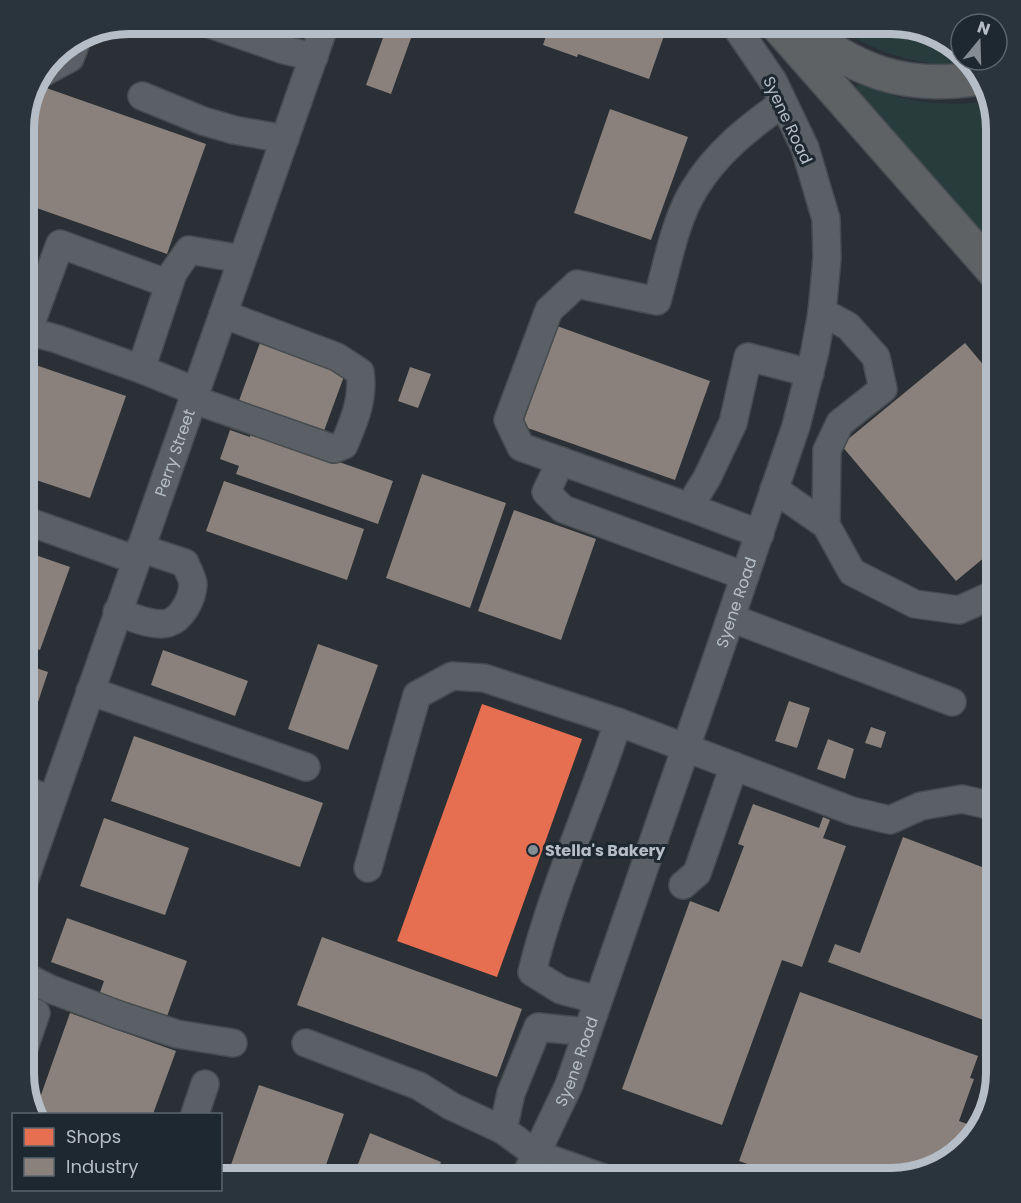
<svg xmlns="http://www.w3.org/2000/svg" width="1021" height="1203" viewBox="0 0 1021 1203" font-family="Poppins,sans-serif">
  <rect width="100%" height="100%" fill="#2a3036"/>
  <path fill="#283c3c" d="M 832,24 L 898,24 L 944,38 L 961,53 L 961,60 L 969,60 L 975,66 C 966,68 956,66 947,65 C 902,61 869,49 832,24 Z
    M 860,84 C 900,101 943,108 987,101 L 997,129 L 997,259 L 850,90 Z"/>
  <path fill="#e76f51" d="M 482,704 L 582,739 L 497,977 L 397,941 Z"/>
  <path fill="#8a817c" d="M 388,24 L 416,24 L 391,94 L 366,85 Z
    M 523,24 L 668,24 L 649,79 L 578,54 L 577,57 L 543,45 L 547,33 Z
    M 35,84 L 206,144 L 167,254 L 31,206 L 24,225 L 24,122 Z
    M 610,109 L 688,137 L 651,240 L 574,213 Z
    M 557,326 L 710,381 L 675,480 L 522,426 Z
    M 261,340 L 346,371 L 321,439 L 236,409 Z
    M 965,343 L 997,381 L 997,547 L 956,581 L 841,445 Z
    M 24,361 L 126,396 L 90,498 L 24,476 Z
    M 410,367 L 431,374 L 418,408 L 398,401 Z
    M 230,430 L 250,437 L 251,431 L 393,481 L 378,524 L 236,474 L 239,466 L 220,459 Z
    M 422,474 L 506,503 L 470,608 L 386,578 Z
    M 224,481 L 364,529 L 347,580 L 206,531 Z
    M 514,510 L 596,539 L 561,640 L 478,611 Z
    M 24,551 L 70,567 L 40,650 L 24,645 Z
    M 318,644 L 378,665 L 348,750 L 288,729 Z
    M 163,650 L 248,681 L 235,716 L 151,685 Z
    M 24,664 L 48,672 L 34,714 L 24,711 Z
    M 789,701 L 810,708 L 797,748 L 775,741 Z
    M 871,727 L 886,732 L 881,748 L 865,743 Z
    M 134,736 L 323,803 L 300,867 L 111,801 Z
    M 828,739 L 854,749 L 845,779 L 817,769 Z
    M 753,804 L 819,828 L 823,817 L 830,820 L 823,838 L 846,846 L 802,967 L 782,960 L 722,1125 L 622,1089 L 690,901 L 719,912 L 744,846 L 738,844 Z
    M 104,818 L 189,848 L 165,915 L 80,886 Z
    M 994,836 L 997,837 L 997,1025 L 828,962 L 835,944 L 860,953 L 903,837 L 982,867 Z
    M 67,918 L 187,961 L 166,1019 L 99,995 L 104,981 L 51,962 Z
    M 322,937 L 522,1009 L 497,1077 L 297,1005 Z
    M 800,992 L 978,1056 L 970,1078 L 974,1079 L 959,1121 L 970,1125 L 960,1152 L 955,1157 L 892,1179 L 790,1179 L 739,1161 Z
    M 70,1013 L 176,1051 L 153,1114 L 38,1114 L 36,1109 Z
    M 259,1085 L 344,1114 L 321,1179 L 226,1179 Z
    M 370,1133 L 441,1162 L 435,1179 L 359,1179 L 353,1177 Z"/>
  <g fill="none" stroke-linecap="round" stroke-linejoin="round">
    <g stroke="#464b4f" stroke-width="30">
      <g id="minor">
        <path d="M 210,24 L 284,50 L 314,57"/>
        <path d="M 44,72 L 70,58 L 75,45"/>
        <path d="M 142,96 L 203,121 L 234,130 L 285,139"/>
        <path d="M 822,312 L 848,326 L 876,357 L 883,389 L 840,423 L 827,450 L 826,525"/>
        <path d="M 24,330 L 57,339 L 141,369"/>
        <path d="M 28,331 L 60,244 L 169,284"/>
        <path d="M 195,391 L 141,369 L 173,273 L 189,250 L 242,259"/>
        <path d="M 192,399 L 334,449 L 344,445 C 354,421 364,399 360,372 L 337,357 L 223,314"/>
        <path d="M 561,461 L 546,492 L 563,509 L 745,576"/>
        <path d="M 774,489 L 826,525 L 852,572 L 915,604 L 959,610 L 997,593"/>
        <path d="M 689,507 L 521,447 L 508,420 L 549,310 L 577,284 L 657,301 C 667,266 675,219 695,188 C 717,152 749,127 783,103"/>
        <path d="M 24,520 L 136,560"/>
        <path d="M 760,534 L 689,507 L 707,478 L 733,423 L 748,357 L 810,373"/>
        <path d="M 117,612 C 132,617 153,627 168,623 C 182,619 192,599 193,585 C 193,578 187,569 185,563 L 140,548"/>
        <path d="M 731,618 L 952,702"/>
        <path d="M 90,691 L 306,767"/>
        <path d="M 24,790 L 52,800"/>
        <path d="M 368,868 L 417,695 L 452,676 L 484,678 L 618,722"/>
        <path id="s1" d="M 24,881 L 325,24"/>
        <path d="M 683,885 L 697,873 L 734,766"/>
        <path d="M 24,976 L 50,989 L 119,1015 L 177,1034 L 233,1043"/>
        <path d="M 598,1000 L 561,990 L 532,972 C 553,887 591,806 618,722 L 852,811 L 890,820 L 921,806 L 962,799 L 997,807"/>
        <path d="M 306,1043 L 419,1086 L 451,1106 L 503,1130 L 536,1154 L 606,1179"/>
        <path d="M 24,1048 L 36,1013 L 24,1009"/>
        <path d="M 195,1114 L 205,1084"/>
        <path d="M 503,1130 L 511,1093 L 538,1027 L 587,1032"/>
        <path id="s2" d="M 524,1179 L 569,1085 L 719,652 L 796,426 L 815,351 L 822,312 L 827,258 L 826,219 L 805,148 L 773,81 L 734,24"/>
      </g>
    </g>
    <g stroke="#474d52" stroke-width="36">
      <path id="highway" d="M 776,24 L 997,275
        M 794,24 C 855,70 902,91 980,78"/>
    </g>
    <use href="#minor" stroke="#5a6065" stroke-width="27"/>
    <use href="#highway" stroke="#5f6265" stroke-width="33"/>
  </g>
  <circle fill="#848c94" stroke="#1e2831" stroke-width="2" cx="533" cy="850" r="6"/>
  <g text-anchor="middle" stroke-width="6" stroke-linejoin="round" paint-order="stroke">
    <g font-size="16" fill="#b5bec7" stroke="#1e2831">
      <text transform="translate(788 120) rotate(65)" y="6">Syene Road</text>
      <text dy="6" stroke="none"><textPath href="#s1" startOffset="454">Perry Street</textPath></text>
      <text dy="6" stroke="none"><textPath href="#s2" startOffset="615">Syene Road</textPath></text>
      <text dy="6" stroke="none"><textPath href="#s2" startOffset="129">Syene Road</textPath></text>
    </g>
    <g font-size="16" font-weight="bold" fill="#b5bec7" stroke="#1e2831" text-anchor="start">
      <text x="545" y="856">Stella's Bakery</text>
    </g>
  </g>
  <path d="M0 0H1021V1203H0ZM129 34H891A95 95 0 0 1 986 129V1073A95 95 0 0 1 891 1168H129A95 95 0 0 1 34 1073V129A95 95 0 0 1 129 34Z" fill="#2a343d" fill-rule="evenodd"/>
  <path fill="none" stroke="#b5bec7" stroke-width="8" d="M129 34H891A95 95 0 0 1 986 129V1073A95 95 0 0 1 891 1168H129A95 95 0 0 1 34 1073V129A95 95 0 0 1 129 34Z"/>
  <rect x="12" y="1113" width="210" height="78" fill="#1e2831" stroke="#5a646d" stroke-width="1.5"/>
  <rect x="24" y="1128" width="30" height="18" fill="#e76f51" stroke="#5a646d" stroke-width="1.5"/>
  <text x="66" y="1143" font-size="18" fill="#b5bec7">Shops</text>
  <rect x="24" y="1158" width="30" height="18" fill="#8a817c" stroke="#5a646d" stroke-width="1.5"/>
  <text x="66" y="1173" font-size="18" fill="#b5bec7">Industry</text>
  <g transform="translate(979 42) rotate(19)"><circle r="28" fill="#1e2831" stroke="#5a646d" stroke-width="1.5"/>
  <path d="M0-4.5L10 22L0 15L-10 22Z" fill="#848c94"/>
  <text y="-9" font-size="16" font-weight="bold" text-anchor="middle" fill="#b5bec7">N</text>
  </g>
</svg>
